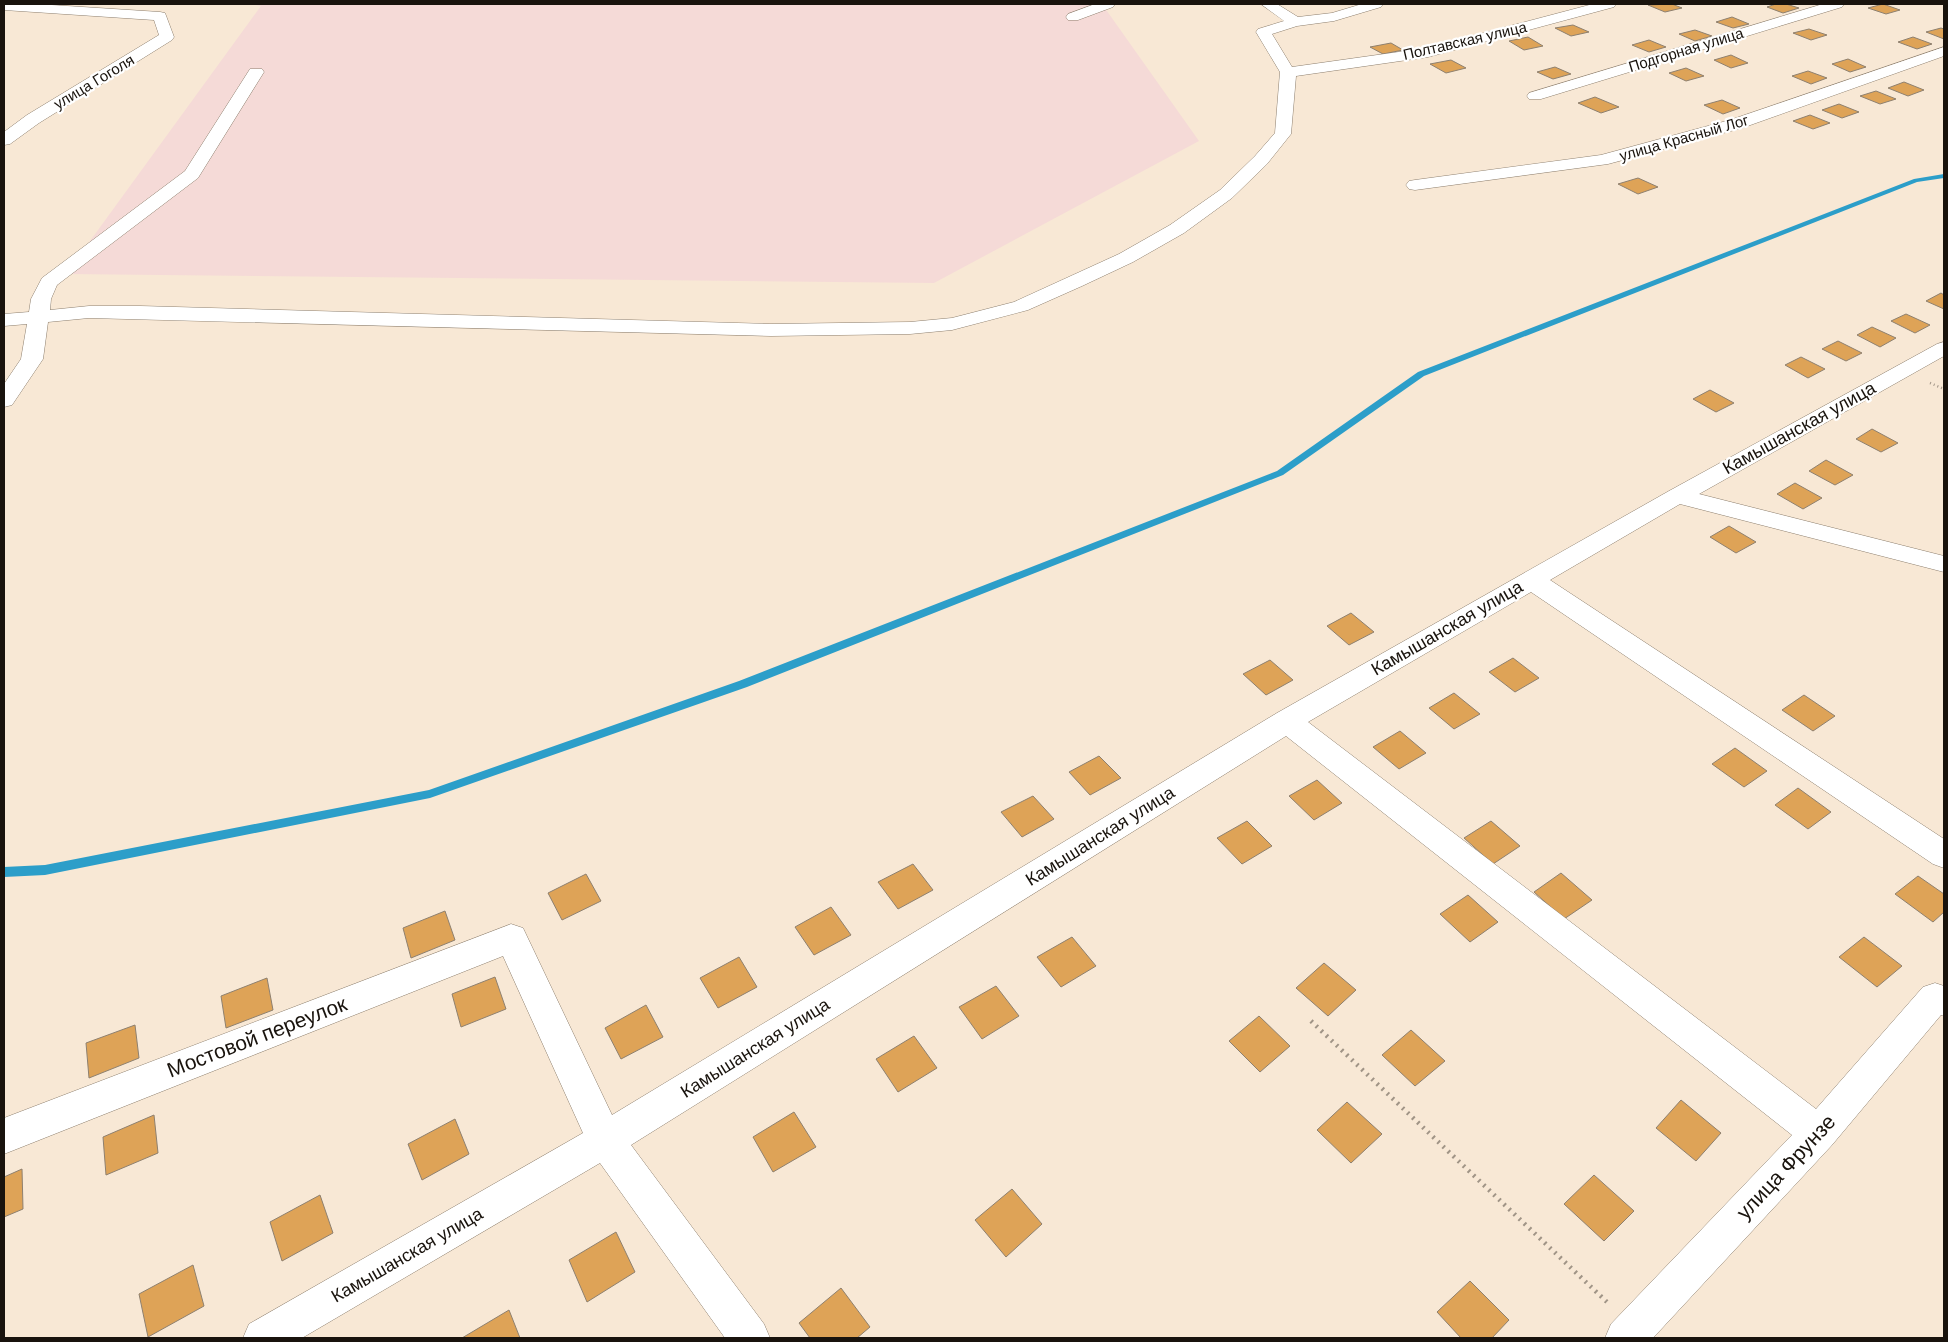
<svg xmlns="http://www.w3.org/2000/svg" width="1948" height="1342" viewBox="0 0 1948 1342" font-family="'DM Sans',sans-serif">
  <rect width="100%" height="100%" fill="#f8e8d5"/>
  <path fill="#f5dad7" d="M 249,4 L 1102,4 L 1199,141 L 934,283 L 66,274 L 261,6 Z"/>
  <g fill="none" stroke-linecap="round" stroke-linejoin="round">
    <path fill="#2c9ec9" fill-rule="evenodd" d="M 1944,174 L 1944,178 L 1917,182 L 1424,376 L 1283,475 L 747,687 L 430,798 L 45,875 L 4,877 L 4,867 L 45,865 L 429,790 L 739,681 L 1277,471 L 1418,372 L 1914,179 Z"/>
  </g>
  <path fill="#dea357" stroke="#8e806f" d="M 1672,4 L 1682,8 L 1665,12 L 1648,5 Z
    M 1776,4 L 1786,4 L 1799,8 L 1783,13 L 1767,7 Z
    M 1883,4 L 1900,10 L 1886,14 L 1868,8 Z
    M 1732,17 L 1749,24 L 1733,28 L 1716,22 Z
    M 1573,25 L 1589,32 L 1571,36 L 1555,28 Z
    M 1941,28 L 1944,29 L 1944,39 L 1926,32 Z
    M 1809,29 L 1827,35 L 1811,40 L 1793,33 Z
    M 1695,30 L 1712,36 L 1695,41 L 1679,34 Z
    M 1528,37 L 1543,46 L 1524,50 L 1509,41 Z
    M 1913,37 L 1932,44 L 1917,49 L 1898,42 Z
    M 1649,40 L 1666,47 L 1649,52 L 1632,45 Z
    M 1391,43 L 1403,50 L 1383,54 L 1370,47 Z
    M 1731,55 L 1748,63 L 1731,68 L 1714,60 Z
    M 1848,59 L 1866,67 L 1850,72 L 1832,64 Z
    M 1451,60 L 1466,68 L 1446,73 L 1430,64 Z
    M 1555,67 L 1571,74 L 1553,79 L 1537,72 Z
    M 1686,68 L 1704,76 L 1686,81 L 1669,73 Z
    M 1808,71 L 1827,78 L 1811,84 L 1792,76 Z
    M 1904,82 L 1924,90 L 1908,96 L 1888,88 Z
    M 1876,91 L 1896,99 L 1880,104 L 1860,96 Z
    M 1595,97 L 1619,107 L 1601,113 L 1578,103 Z
    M 1722,100 L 1740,108 L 1723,114 L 1704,105 Z
    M 1839,104 L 1859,112 L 1842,118 L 1822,110 Z
    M 1810,115 L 1830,123 L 1813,129 L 1793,121 Z
    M 1638,178 L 1658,187 L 1638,194 L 1618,184 Z
    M 1941,293 L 1944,295 L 1944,309 L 1926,301 Z
    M 1906,314 L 1930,325 L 1915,333 L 1891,321 Z
    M 1872,327 L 1896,338 L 1880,347 L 1857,335 Z
    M 1838,341 L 1862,353 L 1846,361 L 1822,349 Z
    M 1801,357 L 1825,369 L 1808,378 L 1785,365 Z
    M 1710,390 L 1734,403 L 1716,412 L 1693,399 Z
    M 1872,429 L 1898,443 L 1881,452 L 1856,439 Z
    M 1826,460 L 1853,475 L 1835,485 L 1809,471 Z
    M 1795,483 L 1822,498 L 1803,509 L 1777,494 Z
    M 1729,526 L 1756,542 L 1736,553 L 1710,537 Z
    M 1351,613 L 1374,632 L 1349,645 L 1327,626 Z
    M 1513,658 L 1539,678 L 1515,692 L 1489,672 Z
    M 1270,660 L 1293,680 L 1266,695 L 1243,674 Z
    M 1454,693 L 1480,714 L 1454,729 L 1429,708 Z
    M 1804,695 L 1835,716 L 1813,731 L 1782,710 Z
    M 1400,731 L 1426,753 L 1399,769 L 1373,747 Z
    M 1735,748 L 1767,771 L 1744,787 L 1712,764 Z
    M 1099,756 L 1121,778 L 1090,795 L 1069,772 Z
    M 1317,780 L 1342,803 L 1314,820 L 1289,796 Z
    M 1798,788 L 1831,812 L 1808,829 L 1775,805 Z
    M 1033,796 L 1054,819 L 1022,837 L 1001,812 Z
    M 1247,821 L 1272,846 L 1242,864 L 1217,838 Z
    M 1491,821 L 1520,846 L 1493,864 L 1464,838 Z
    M 913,864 L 933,890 L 898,909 L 878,882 Z
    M 1561,873 L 1592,900 L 1564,919 L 1534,892 Z
    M 586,874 L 601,901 L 562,920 L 548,893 Z
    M 1918,876 L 1944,894 L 1944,912 L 1933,922 L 1895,894 Z
    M 1468,895 L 1498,922 L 1470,942 L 1440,914 Z
    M 831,907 L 851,935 L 814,955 L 795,927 Z
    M 445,911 L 455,940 L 411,958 L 403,928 Z
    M 1072,937 L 1096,966 L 1061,987 L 1037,957 Z
    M 1864,937 L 1902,966 L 1877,987 L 1839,957 Z
    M 739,957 L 757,987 L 718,1008 L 700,978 Z
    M 1324,963 L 1356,990 L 1328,1016 L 1296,988 Z
    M 495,977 L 506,1009 L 461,1027 L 452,994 Z
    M 267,978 L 273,1010 L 226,1028 L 221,996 Z
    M 996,986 L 1019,1016 L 982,1039 L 959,1007 Z
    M 646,1005 L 663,1037 L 621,1059 L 605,1028 Z
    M 1259,1016 L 1290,1046 L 1260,1072 L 1229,1041 Z
    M 135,1025 L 139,1058 L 89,1078 L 86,1043 Z
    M 1411,1030 L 1445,1061 L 1415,1086 L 1382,1055 Z
    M 914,1036 L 937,1068 L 898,1092 L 876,1059 Z
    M 1681,1100 L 1721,1133 L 1696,1161 L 1656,1128 Z
    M 1347,1102 L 1382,1134 L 1351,1163 L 1317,1130 Z
    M 794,1112 L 816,1147 L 773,1172 L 753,1137 Z
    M 154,1115 L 158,1153 L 106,1175 L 103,1137 Z
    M 455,1119 L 469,1154 L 422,1180 L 408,1144 Z
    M 22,1169 L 23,1209 L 4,1217 L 4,1177 Z
    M 1594,1175 L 1634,1211 L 1604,1241 L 1564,1204 Z
    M 1012,1189 L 1042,1224 L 1006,1257 L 975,1220 Z
    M 320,1195 L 333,1233 L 282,1261 L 270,1222 Z
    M 616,1232 L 635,1272 L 587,1302 L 569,1260 Z
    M 193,1265 L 204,1306 L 148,1337 L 139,1294 Z
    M 1470,1281 L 1509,1320 L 1492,1338 L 1461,1338 L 1437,1312 Z
    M 841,1288 L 870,1327 L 857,1338 L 810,1338 L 799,1323 Z
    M 509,1310 L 520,1338 L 462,1338 Z"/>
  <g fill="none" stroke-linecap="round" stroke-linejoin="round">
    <g stroke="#8d7f6e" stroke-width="1">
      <path id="minor" d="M 4,4 L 36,4 L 160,12 L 165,13 L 174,37 L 172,40 L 39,123 L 10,144 L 4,145 L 4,132 L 27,115 L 159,35 L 154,20 L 4,10 Z
        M 1095,4 L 1115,4 L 1113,7 L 1078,20 L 1068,20 L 1066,17 L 1068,14 Z
        M 1261,4 L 1277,4 L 1298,17 L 1332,13 L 1362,4 L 1383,4 L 1381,7 L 1334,21 L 1297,26 L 1272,34 L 1292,67 L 1427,48 L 1593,4 L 1616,4 L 1614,7 L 1428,57 L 1296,76 L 1291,134 L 1267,164 L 1232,198 L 1184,233 L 1133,262 L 1082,286 L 1028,310 L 952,330 L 910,334 L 771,336 L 89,318 L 48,322 L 43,359 L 12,405 L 4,407 L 4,384 L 21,359 L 27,324 L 4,326 L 4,314 L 29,312 L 31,299 L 42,278 L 185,171 L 250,69 L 262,69 L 264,72 L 198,178 L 57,285 L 51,299 L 50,310 L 89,306 L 140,306 L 771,324 L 910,322 L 952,318 L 1014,302 L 1119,254 L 1170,225 L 1220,190 L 1255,156 L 1275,133 L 1280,72 L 1256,32 L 1258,29 L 1284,21 Z
        M 1823,4 L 1844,4 L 1842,7 L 1541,99 L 1529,99 L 1527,96 L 1529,93 Z
        M 1944,47 L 1944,56 L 1742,128 L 1608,164 L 1415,190 L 1409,189 L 1406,185 L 1409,181 L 1415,180 L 1601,155 L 1730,120 Z
        M 1944,342 L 1944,356 L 1699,494 L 1944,556 L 1944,572 L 1680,504 L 1550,580 L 1944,839 L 1944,868 L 1933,864 L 1531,592 L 1308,722 L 1816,1109 L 1923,987 L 1935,983 L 1944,986 L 1944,1016 L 1941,1015 L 1832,1145 L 1653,1338 L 1605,1338 L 1611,1324 L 1792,1135 L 1286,736 L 631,1145 L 764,1324 L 770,1338 L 725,1338 L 600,1163 L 302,1338 L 243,1338 L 249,1324 L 583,1133 L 503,956 L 4,1154 L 4,1118 L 511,924 L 523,928 L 612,1115 L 1277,713 L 1669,491 L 1937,344 Z"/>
    </g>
    <path stroke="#a09486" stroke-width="2.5" stroke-dasharray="1 3" stroke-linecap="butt" d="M 1930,383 L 1944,389"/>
    <path stroke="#a09486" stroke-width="4.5" stroke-dasharray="2 5" stroke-linecap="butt" d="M 1311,1021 L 1608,1303"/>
    <use href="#minor" fill="#fff" fill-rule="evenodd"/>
  </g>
  <g text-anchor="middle" stroke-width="4.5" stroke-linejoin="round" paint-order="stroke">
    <g font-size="15" fill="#19130d" stroke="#fff">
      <text transform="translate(1465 41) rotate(-13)" y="5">Полтавская улица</text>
      <text transform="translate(1686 50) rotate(-17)" y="5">Подгорная улица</text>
      <text transform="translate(94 82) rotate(-31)" y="5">улица Гоголя</text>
      <text transform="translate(1684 138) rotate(-16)" y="5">улица Красный Лог</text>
    </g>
    <g font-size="18" fill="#19130d" stroke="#fff">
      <text transform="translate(1799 428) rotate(-29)" y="6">Камышанская улица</text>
      <text transform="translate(1447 628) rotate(-30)" y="6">Камышанская улица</text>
      <text transform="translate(1100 836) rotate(-32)" y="6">Камышанская улица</text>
      <text transform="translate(755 1048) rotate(-32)" y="6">Камышанская улица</text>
      <text transform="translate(407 1255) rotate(-30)" y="6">Камышанская улица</text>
    </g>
    <g font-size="21" fill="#19130d" stroke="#fff">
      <text transform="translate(257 1037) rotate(-21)" y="7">Мостовой переулок</text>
      <text transform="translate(1786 1167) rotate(-47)" y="7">улица Фрунзе</text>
    </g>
  </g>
  <rect width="1948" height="1342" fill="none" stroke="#19130d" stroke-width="10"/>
</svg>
